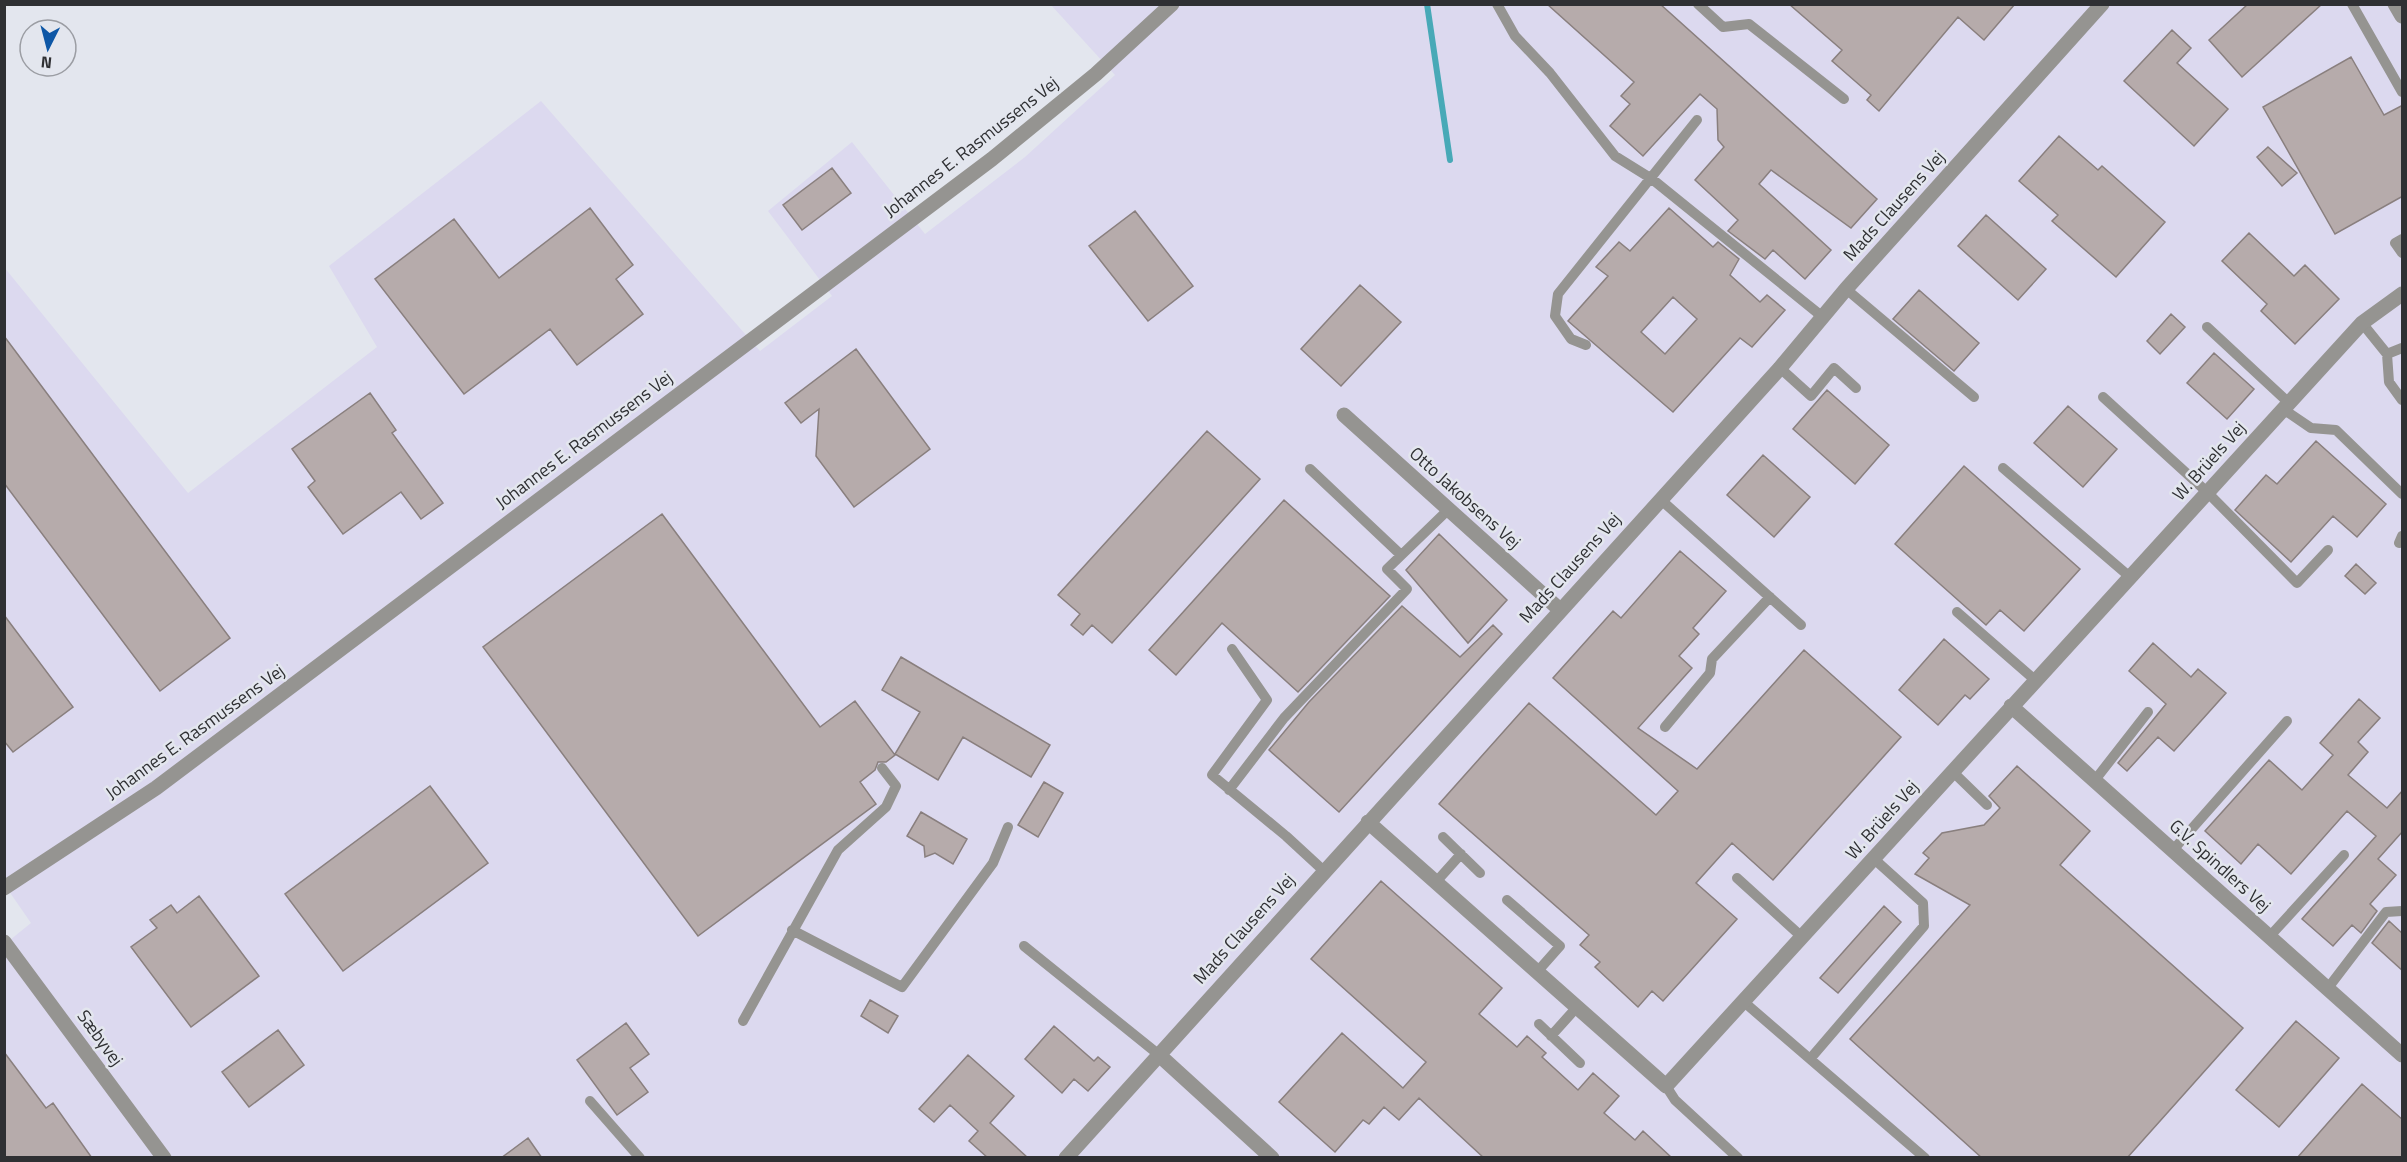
<svg xmlns="http://www.w3.org/2000/svg" width="2407" height="1162" viewBox="0 0 2407 1162" font-family="'Titillium Web',sans-serif">
  <rect width="100%" height="100%" fill="#e3e6ee"/>
  <path fill="#dcd9ef" d="M 1051,5 L 2402,5 L 2402,1157 L 5,1157 L 5,944 L 31,923 L 4,884 L 4,267 L 188,493 L 377,347 L 329,266 L 541,101 L 760,351 L 832,296 L 768,211 L 852,142 L 925,234 L 1025,157 L 1115,75 Z"/>
  <g fill="none" stroke-linecap="round" stroke-linejoin="round">
    <path stroke="#48a9b7" stroke-width="6" d="M 1427,4 L 1450,160"/>
  </g>
  <path fill="#b6abab" stroke="#897f7e" stroke-width="1.5" fill-rule="evenodd" d="M 1547,4 L 1660,4 L 1877,199 L 1851,228 L 1771,170 L 1759,184 L 1831,250 L 1805,279 L 1773,250 L 1765,259 L 1728,231 L 1738,220 L 1695,180 L 1724,147 L 1718,140 L 1717,109 L 1700,94 L 1643,156 L 1610,126 L 1630,104 L 1621,96 L 1634,82 Z
    M 1789,4 L 2015,4 L 1984,40 L 1958,17 L 1879,111 L 1867,100 L 1871,95 L 1832,61 L 1842,50 Z
    M 2248,4 L 2322,4 L 2242,77 L 2209,40 Z
    M 2172,30 L 2191,48 L 2177,63 L 2228,109 L 2194,146 L 2124,81 Z
    M 2351,57 L 2384,115 L 2403,105 L 2403,196 L 2335,234 L 2263,107 Z
    M 2059,136 L 2098,170 L 2102,166 L 2165,222 L 2116,277 L 2052,221 L 2058,215 L 2019,181 Z
    M 2268,147 L 2297,173 L 2282,186 L 2257,157 Z
    M 832,168 L 851,193 L 802,230 L 783,205 Z
    M 590,208 L 633,265 L 616,279 L 643,314 L 577,365 L 550,329 L 464,394 L 375,279 L 454,219 L 499,278 Z
    M 1669,208 L 1713,247 L 1718,242 L 1739,259 L 1730,275 L 1760,302 L 1767,295 L 1785,310 L 1752,347 L 1740,338 L 1673,412 L 1568,321 L 1608,276 L 1596,267 L 1619,242 L 1630,251 ZM 1673,297 L 1697,319 L 1665,354 L 1641,332 Z
    M 1135,211 L 1193,286 L 1148,321 L 1089,246 Z
    M 1986,215 L 2046,269 L 2018,300 L 1958,246 Z
    M 2249,233 L 2294,276 L 2305,265 L 2339,299 L 2295,344 L 2261,311 L 2267,304 L 2222,261 Z
    M 1360,285 L 1401,322 L 1341,386 L 1301,349 Z
    M 1919,290 L 1979,343 L 1954,371 L 1893,319 Z
    M 2171,314 L 2185,327 L 2160,354 L 2147,341 Z
    M 4,336 L 230,638 L 160,691 L 4,483 Z
    M 856,349 L 930,449 L 854,507 L 816,456 L 819,409 L 801,423 L 785,403 Z
    M 2214,353 L 2254,389 L 2227,419 L 2187,383 Z
    M 1827,390 L 1889,445 L 1855,484 L 1793,429 Z
    M 370,393 L 396,430 L 392,433 L 443,503 L 421,519 L 401,492 L 343,534 L 308,487 L 315,481 L 292,449 Z
    M 2068,406 L 2117,449 L 2083,487 L 2034,443 Z
    M 1207,431 L 1260,479 L 1112,643 L 1092,625 L 1083,635 L 1071,625 L 1080,614 L 1058,595 Z
    M 2316,441 L 2386,504 L 2357,537 L 2333,516 L 2291,562 L 2235,510 L 2266,475 L 2277,484 Z
    M 1763,455 L 1810,497 L 1774,537 L 1727,495 Z
    M 1964,466 L 2080,569 L 2024,631 L 2000,610 L 1986,625 L 1895,544 Z
    M 1284,500 L 1390,596 L 1298,692 L 1222,623 L 1176,675 L 1149,650 Z
    M 662,514 L 820,727 L 855,701 L 895,755 L 886,762 L 878,762 L 875,770 L 860,782 L 876,804 L 698,936 L 483,647 Z
    M 1439,534 L 1507,600 L 1468,643 L 1406,570 Z
    M 1680,551 L 1726,591 L 1693,628 L 1699,634 L 1679,656 L 1692,668 L 1638,728 L 1697,769 L 1804,650 L 1901,737 L 1773,880 L 1732,843 L 1696,883 L 1737,919 L 1663,1001 L 1652,991 L 1638,1007 L 1595,967 L 1600,962 L 1580,945 L 1589,935 L 1439,804 L 1529,703 L 1656,815 L 1678,791 L 1553,678 L 1613,611 L 1621,618 Z
    M 2356,564 L 2376,583 L 2365,594 L 2345,576 Z
    M 1402,606 L 1460,657 L 1493,625 L 1502,634 L 1339,812 L 1269,750 L 1309,702 Z
    M 4,615 L 73,707 L 13,752 L 4,741 Z
    M 1944,639 L 1989,679 L 1970,699 L 1965,695 L 1938,725 L 1899,690 Z
    M 2153,643 L 2191,677 L 2198,669 L 2226,693 L 2174,751 L 2158,737 L 2127,771 L 2118,763 L 2166,704 L 2129,671 Z
    M 901,657 L 1050,745 L 1031,777 L 963,737 L 938,780 L 895,754 L 920,712 L 882,690 Z
    M 2359,699 L 2380,718 L 2358,742 L 2368,752 L 2348,775 L 2387,808 L 2403,790 L 2403,831 L 2378,859 L 2396,875 L 2370,904 L 2377,911 L 2361,933 L 2352,925 L 2333,946 L 2302,919 L 2376,836 L 2347,811 L 2291,874 L 2258,844 L 2241,864 L 2205,831 L 2269,760 L 2302,790 L 2333,755 L 2320,743 Z
    M 2017,766 L 2090,831 L 2060,865 L 2243,1028 L 2127,1158 L 1982,1158 L 1850,1039 L 1970,905 L 1915,874 L 1929,858 L 1923,853 L 1942,833 L 1984,825 L 2000,808 L 1989,796 Z
    M 1044,782 L 1063,793 L 1038,837 L 1018,825 Z
    M 430,786 L 488,863 L 343,971 L 285,894 Z
    M 921,812 L 967,839 L 953,864 L 935,853 L 925,857 L 924,846 L 907,836 Z
    M 1381,881 L 1502,988 L 1479,1014 L 1517,1047 L 1527,1036 L 1546,1053 L 1542,1057 L 1578,1090 L 1593,1073 L 1619,1096 L 1604,1113 L 1635,1140 L 1643,1131 L 1672,1158 L 1484,1158 L 1419,1098 L 1399,1120 L 1384,1107 L 1369,1124 L 1363,1120 L 1335,1152 L 1279,1102 L 1342,1033 L 1403,1088 L 1426,1062 L 1311,959 Z
    M 199,896 L 259,976 L 191,1027 L 131,947 L 157,928 L 150,920 L 171,905 L 177,913 Z
    M 1884,906 L 1901,922 L 1838,993 L 1820,978 Z
    M 2389,921 L 2403,934 L 2403,971 L 2372,943 Z
    M 870,1000 L 898,1016 L 888,1033 L 861,1016 Z
    M 2296,1021 L 2339,1058 L 2279,1127 L 2236,1090 Z
    M 626,1023 L 649,1054 L 630,1068 L 648,1092 L 617,1115 L 577,1060 Z
    M 1054,1026 L 1094,1061 L 1098,1057 L 1110,1067 L 1088,1091 L 1074,1079 L 1062,1093 L 1025,1059 Z
    M 278,1030 L 304,1065 L 249,1107 L 222,1072 Z
    M 4,1052 L 46,1108 L 53,1103 L 92,1158 L 4,1158 Z
    M 968,1055 L 1014,1096 L 990,1123 L 1028,1158 L 988,1158 L 969,1141 L 978,1131 L 950,1105 L 934,1122 L 919,1109 Z
    M 2362,1084 L 2403,1120 L 2403,1158 L 2297,1158 Z
    M 528,1138 L 542,1158 L 501,1158 Z"/>
  <g fill="none" stroke-linecap="round" stroke-linejoin="round">
    <path stroke="#959491" stroke-width="10" d="M 1497,4 L 1515,36 L 1550,73 L 1615,156 L 1652,179 L 1824,318
      M 1698,4 L 1723,27 L 1749,24 L 1844,99
      M 2352,4 L 2402,92
      M 2402,239 L 2395,243 L 2402,253
      M 1846,289 L 1974,397
      M 2362,323 L 2387,354 L 2389,382 L 2402,400
      M 2207,327 L 2289,403
      M 1586,345 L 1571,339 L 1555,316 L 1558,294 L 1697,120
      M 2387,354 L 2402,348
      M 1780,368 L 1811,396 L 1834,368 L 1856,388
      M 2103,397 L 2207,492 L 2297,583 L 2328,550
      M 2283,409 L 2311,428 L 2336,430 L 2402,494
      M 2003,468 L 2130,577
      M 1310,469 L 1401,555
      M 1660,499 L 1801,625
      M 2399,543 L 2402,536
      M 1957,612 L 2035,680
      M 1232,649 L 1267,700 L 1212,775 L 1286,836 L 1324,871
      M 1665,727 L 1710,673 L 1712,659 L 1770,597
      M 1952,771 L 1987,805
      M 2095,780 L 2148,712
      M 1229,790 L 1284,718 L 1407,589 L 1387,569 L 1449,509
      M 1443,837 L 1480,873
      M 2173,850 L 2287,721
      M 1737,878 L 1802,937
      M 1436,882 L 1461,854
      M 1507,900 L 1560,946 L 1537,972
      M 792,930 L 902,987 L 993,863 L 1008,827
      M 2270,936 L 2344,855
      M 1024,946 L 1158,1054
      M 2328,988 L 2386,912 L 2402,911
      M 1744,1002 L 1810,1059 L 1924,926 L 1923,903 L 1873,858
      M 743,1021 L 838,850 L 886,807 L 896,786 L 882,768
      M 1539,1024 L 1580,1063
      M 1551,1036 L 1577,1007
      M 1810,1059 L 1925,1158
      M 1666,1086 L 1675,1100 L 1738,1158
      M 590,1101 L 640,1158"/>
    <path stroke="#959491" stroke-width="15" d="M 2395,4 L 2402,16
      M 1344,415 L 1559,609
      M 2011,706 L 2402,1055
      M 1368,822 L 1666,1086 L 2362,323 L 2402,294
      M 4,888 L 156,788 L 992,159 L 1096,74 L 1172,4
      M 1158,1054 L 1272,1158
      M 1066,1158 L 1780,368 L 1846,289 L 2102,4"/>
    <path stroke="#959491" stroke-width="15" d="M 4,942 L 164,1158"/>
  </g>
  <g text-anchor="middle" stroke-width="5" stroke-linejoin="round" paint-order="stroke">
    <g font-size="18" fill="#2f3033" stroke="#e3e6ee">
      <text transform="translate(971 147) rotate(-38)" y="6">Johannes E. Rasmussens Vej</text>
      <text transform="translate(1894 206) rotate(-48)" y="6">Mads Clausens Vej</text>
      <text transform="translate(584 440) rotate(-37)" y="6">Johannes E. Rasmussens Vej</text>
      <text transform="translate(2209 461) rotate(-48)" y="6">W. Brüels Vej</text>
      <text transform="translate(1465 498) rotate(42)" y="6">Otto Jakobsens Vej</text>
      <text transform="translate(1570 568) rotate(-48)" y="6">Mads Clausens Vej</text>
      <text transform="translate(195 732) rotate(-36)" y="6">Johannes E. Rasmussens Vej</text>
      <text transform="translate(1882 820) rotate(-48)" y="6">W. Brüels Vej</text>
      <text transform="translate(2220 866) rotate(42)" y="6">G.V. Spindlers Vej</text>
      <text transform="translate(1244 929) rotate(-48)" y="6">Mads Clausens Vej</text>
      <text transform="translate(100 1038) rotate(54)" y="6">Sæbyvej</text>
    </g>
  </g>
  <rect width="2407" height="1162" fill="none" stroke="#2f3033" stroke-width="12"/>
  <g transform="translate(48 48) rotate(186)"><circle r="28" fill="#e3e6ee" stroke="#9b9da3" stroke-width="1.5"/>
  <path d="M0-4.5L10 22L0 15L-10 22Z" fill="#0e57a6"/>
  <text y="-9" font-size="16" font-weight="bold" text-anchor="middle" fill="#2f3033">N</text>
  </g>
</svg>
